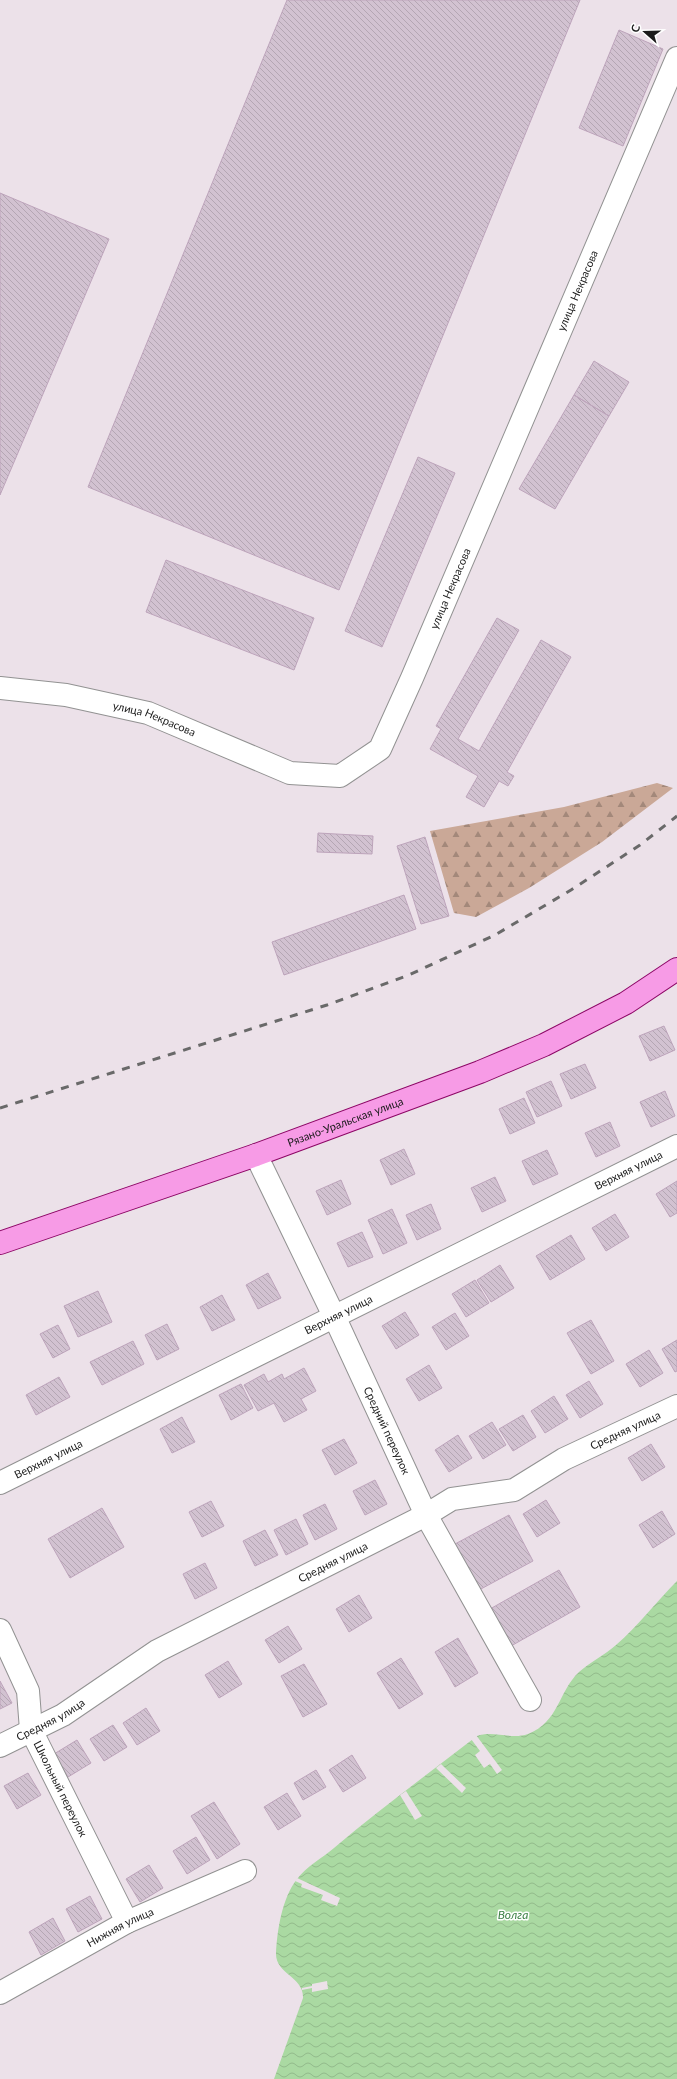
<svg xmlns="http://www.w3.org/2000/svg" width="677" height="2079" viewBox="0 0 677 2079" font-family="Lato,sans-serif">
  <defs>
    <pattern id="forest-firs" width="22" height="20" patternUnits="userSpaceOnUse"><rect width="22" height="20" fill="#caa897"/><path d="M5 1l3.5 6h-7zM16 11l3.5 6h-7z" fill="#a3887a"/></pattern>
    <pattern id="water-waves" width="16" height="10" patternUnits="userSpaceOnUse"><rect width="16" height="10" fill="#aad9a2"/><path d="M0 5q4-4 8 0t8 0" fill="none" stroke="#92ba8b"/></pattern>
    <pattern id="building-back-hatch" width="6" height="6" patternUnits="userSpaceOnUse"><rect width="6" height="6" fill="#d2c2d1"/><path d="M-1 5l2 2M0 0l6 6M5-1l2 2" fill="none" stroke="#b4a6b3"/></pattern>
  </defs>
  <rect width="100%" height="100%" fill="#ece1e9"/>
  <path fill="url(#forest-firs)" d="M 657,783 L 673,788 L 602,842 L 529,888 L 476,917 L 454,913 L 430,831 L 564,807 Z"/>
  <path fill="url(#water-waves)" d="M 677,1581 L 677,2079 L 274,2079 L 303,1998 C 304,1977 276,1974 276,1954 C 277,1931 282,1898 297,1879 C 306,1867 322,1858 334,1848 C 380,1809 429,1773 477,1736 C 493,1730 511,1740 528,1734 C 559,1722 558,1692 579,1672 C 590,1662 605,1655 616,1645 C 638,1626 656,1602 677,1581 Z"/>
  <path fill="#ece1e9" d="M 476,1735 L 502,1770 L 497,1774 L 490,1764 L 484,1768 L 475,1755 L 480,1751 L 471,1739 Z
    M 441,1764 L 466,1788 L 462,1793 L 436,1768 Z
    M 406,1791 L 422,1816 L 415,1820 L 400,1795 Z
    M 297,1878 L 340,1898 L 337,1906 L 321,1900 L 323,1895 L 301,1887 L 302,1884 L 295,1881 Z
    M 327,1981 L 328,1989 L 312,1992 L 312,1988 L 302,1990 L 302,1988 L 312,1986 L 312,1984 Z"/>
  <path fill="url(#building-back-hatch)" stroke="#bda4bb" d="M 287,0 L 580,0 L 339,590 L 88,487 Z
    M 619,30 L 663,49 L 623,146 L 579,128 Z
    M 0,193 L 109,239 L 0,495 Z
    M 594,361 L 629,382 L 609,416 L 574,395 Z
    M 574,395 L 609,416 L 555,509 L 519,489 Z
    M 418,457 L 455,473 L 382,647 L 345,631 Z
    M 166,560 L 314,618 L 294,670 L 146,612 Z
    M 497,618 L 519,630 L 458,739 L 479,751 L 541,640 L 571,657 L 507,772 L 514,776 L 508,786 L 499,781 L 484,807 L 466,797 L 478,776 L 430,749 L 441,729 L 436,726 Z
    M 318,833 L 373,836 L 372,854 L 317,852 Z
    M 425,837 L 449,916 L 421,924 L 397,846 Z
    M 404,895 L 416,929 L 284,975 L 272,942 Z
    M 664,1026 L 675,1050 L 650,1061 L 639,1036 Z
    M 585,1064 L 596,1088 L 571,1099 L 560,1074 Z
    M 551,1081 L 562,1106 L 537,1117 L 526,1092 Z
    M 665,1091 L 675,1116 L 651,1127 L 640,1102 Z
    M 524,1098 L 535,1123 L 510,1134 L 499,1109 Z
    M 610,1122 L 620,1146 L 596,1157 L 585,1133 Z
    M 404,1149 L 415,1174 L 391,1185 L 380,1160 Z
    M 547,1150 L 558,1174 L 533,1185 L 522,1161 Z
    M 495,1177 L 506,1201 L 482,1212 L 471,1188 Z
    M 341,1180 L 351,1204 L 327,1215 L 316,1191 Z
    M 677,1181 L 677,1213 L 670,1217 L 656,1194 Z
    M 431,1204 L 441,1229 L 417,1240 L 406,1215 Z
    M 392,1209 L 407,1243 L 383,1254 L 368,1220 Z
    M 615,1214 L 629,1237 L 606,1251 L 592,1228 Z
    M 362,1232 L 373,1257 L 348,1267 L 337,1243 Z
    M 571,1235 L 585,1259 L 550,1280 L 536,1256 Z
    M 500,1265 L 514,1288 L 491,1302 L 477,1280 Z
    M 268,1273 L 281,1298 L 258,1309 L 246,1285 Z
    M 475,1280 L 489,1303 L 466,1317 L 452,1294 Z
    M 98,1291 L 112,1322 L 78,1337 L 64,1306 Z
    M 222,1295 L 235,1320 L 212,1331 L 200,1307 Z
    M 405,1312 L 419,1335 L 396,1349 L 382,1326 Z
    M 455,1313 L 469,1336 L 446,1350 L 432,1327 Z
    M 591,1320 L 614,1361 L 591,1374 L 567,1333 Z
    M 167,1324 L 179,1349 L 157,1360 L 145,1335 Z
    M 58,1325 L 70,1349 L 53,1358 L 40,1334 Z
    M 677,1340 L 677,1371 L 675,1372 L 662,1349 Z
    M 133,1341 L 144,1364 L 102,1385 L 90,1362 Z
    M 649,1350 L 663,1373 L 640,1387 L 626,1364 Z
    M 429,1365 L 442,1388 L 419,1401 L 406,1379 Z
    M 304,1368 L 316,1391 L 301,1399 L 307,1410 L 284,1422 L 274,1403 L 258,1411 L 244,1385 L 264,1374 L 268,1382 L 282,1374 L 284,1379 Z
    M 59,1377 L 70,1397 L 36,1415 L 26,1395 Z
    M 589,1381 L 603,1404 L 580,1418 L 566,1395 Z
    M 241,1384 L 253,1408 L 231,1420 L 219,1395 Z
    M 554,1396 L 568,1419 L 545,1433 L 531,1411 Z
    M 523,1415 L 536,1437 L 513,1451 L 499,1429 Z
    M 182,1417 L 195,1442 L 172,1453 L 160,1429 Z
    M 492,1422 L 506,1445 L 483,1459 L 469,1436 Z
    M 458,1435 L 472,1458 L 449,1472 L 435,1450 Z
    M 344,1439 L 357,1463 L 335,1475 L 322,1450 Z
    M 651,1444 L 665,1467 L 642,1481 L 628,1458 Z
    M 375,1480 L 387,1504 L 365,1515 L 353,1491 Z
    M 546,1500 L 560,1523 L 537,1537 L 523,1514 Z
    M 211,1501 L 224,1526 L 202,1537 L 189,1512 Z
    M 325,1504 L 337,1529 L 315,1540 L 303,1515 Z
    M 102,1508 L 124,1547 L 70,1578 L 48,1539 Z
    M 662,1511 L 675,1534 L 653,1548 L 639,1525 Z
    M 509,1515 L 533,1561 L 479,1590 L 455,1544 Z
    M 296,1519 L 308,1544 L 286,1555 L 274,1530 Z
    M 265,1530 L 278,1555 L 255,1566 L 243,1541 Z
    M 205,1563 L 217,1588 L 195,1599 L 183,1574 Z
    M 559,1570 L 580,1607 L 511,1646 L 490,1609 Z
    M 359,1595 L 372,1618 L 349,1632 L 336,1609 Z
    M 288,1626 L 302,1649 L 279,1663 L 265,1640 Z
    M 458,1638 L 478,1673 L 455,1687 L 435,1652 Z
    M 401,1658 L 423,1694 L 399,1709 L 377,1673 Z
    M 228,1661 L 242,1684 L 219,1698 L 205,1675 Z
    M 304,1664 L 327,1704 L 303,1717 L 281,1676 Z
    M 0,1681 L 12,1703 L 0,1709 Z
    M 146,1708 L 160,1731 L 137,1745 L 123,1723 Z
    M 113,1725 L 127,1747 L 104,1761 L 90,1739 Z
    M 77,1740 L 91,1763 L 68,1777 L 54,1754 Z
    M 352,1755 L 366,1778 L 343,1792 L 329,1770 Z
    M 316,1770 L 326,1787 L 303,1800 L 294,1783 Z
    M 28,1773 L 41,1795 L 17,1809 L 4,1786 Z
    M 287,1793 L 301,1816 L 278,1830 L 264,1807 Z
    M 214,1802 L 240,1844 L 217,1859 L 191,1816 Z
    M 196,1837 L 210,1860 L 187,1874 L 173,1851 Z
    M 149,1865 L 163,1888 L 140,1902 L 126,1879 Z
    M 90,1896 L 102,1919 L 78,1932 L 66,1909 Z
    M 53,1918 L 65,1941 L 41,1955 L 29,1932 Z"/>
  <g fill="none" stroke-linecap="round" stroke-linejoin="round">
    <g stroke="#929292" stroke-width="24">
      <g id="minor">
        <path id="s1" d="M 0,688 L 66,695 L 148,713 L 290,773 L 340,776 L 380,749 L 412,678 L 677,58"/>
        <path id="s2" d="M 256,1155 L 334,1316 L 426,1515 L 530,1700"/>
        <path id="s3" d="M 0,1483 L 677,1146"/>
        <path id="s4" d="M 0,1630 L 28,1691 L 31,1730 L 127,1922"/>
        <path id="s5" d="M 0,1746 L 63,1715 L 157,1651 L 426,1515 L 452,1499 L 514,1490 L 564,1459 L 677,1406"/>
        <path id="s6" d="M 0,1993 L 127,1922 L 245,1871"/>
      </g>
    </g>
    <g stroke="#8c0665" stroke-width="24">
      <g id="major">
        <path id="s7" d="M 0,1243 L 256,1155 L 480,1072 L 544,1045 L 626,1003 L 677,969"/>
      </g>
    </g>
    <use href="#minor" stroke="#fff" stroke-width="22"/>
    <use href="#major" stroke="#f79be6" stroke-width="22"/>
    <path stroke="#696969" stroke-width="3" stroke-dasharray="8 8" stroke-linecap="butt" d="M 0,1108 L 327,1005 L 409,975 L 495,935 L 571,890 L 640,845 L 677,816"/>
  </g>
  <g text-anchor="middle" stroke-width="3" stroke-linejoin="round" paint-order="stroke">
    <g font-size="11" fill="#1b1b1b" stroke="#fff">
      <text dy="4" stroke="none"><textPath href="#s1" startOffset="902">улица Некрасова</textPath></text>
      <text dy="4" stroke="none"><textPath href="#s1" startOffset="578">улица Некрасова</textPath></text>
      <text dy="4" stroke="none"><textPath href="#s1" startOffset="158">улица Некрасова</textPath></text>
      <text dy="4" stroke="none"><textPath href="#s7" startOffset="366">Рязано-Уральская улица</textPath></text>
      <text dy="4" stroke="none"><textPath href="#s3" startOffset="702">Верхняя улица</textPath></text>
      <text dy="4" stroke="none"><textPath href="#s3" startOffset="378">Верхняя улица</textPath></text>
      <text dy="4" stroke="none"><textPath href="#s2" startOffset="305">Средний переулок</textPath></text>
      <text dy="4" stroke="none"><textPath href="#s5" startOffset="705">Средняя улица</textPath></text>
      <text dy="4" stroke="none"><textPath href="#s3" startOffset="54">Верхняя улица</textPath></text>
      <text dy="4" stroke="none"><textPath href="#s5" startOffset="381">Средняя улица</textPath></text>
      <text dy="4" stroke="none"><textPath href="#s5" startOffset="57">Средняя улица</textPath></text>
      <text dy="4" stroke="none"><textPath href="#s4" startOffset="172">Школьный переулок</textPath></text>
      <text dy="4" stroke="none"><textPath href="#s6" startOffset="137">Нижняя улица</textPath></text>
    </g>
    <g font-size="12" font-style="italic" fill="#3d8146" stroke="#fff">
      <text x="513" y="1919">Волга</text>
    </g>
  </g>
  <g transform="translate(645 32) rotate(290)" stroke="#ffffff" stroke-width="3" paint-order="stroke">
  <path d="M0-3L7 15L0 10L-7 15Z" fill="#1b1b1b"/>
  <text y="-6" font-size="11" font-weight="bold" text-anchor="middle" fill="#1b1b1b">С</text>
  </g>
</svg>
